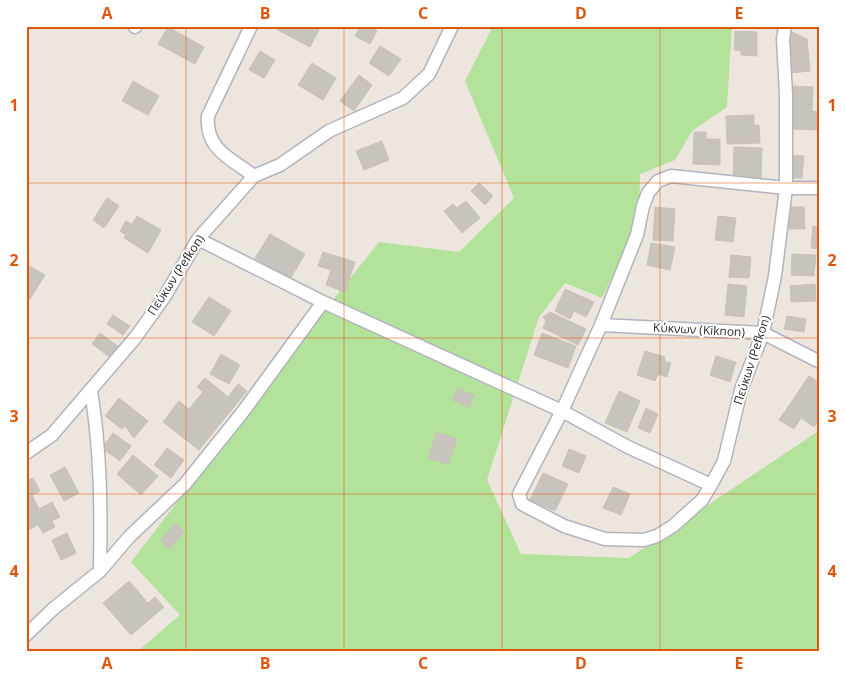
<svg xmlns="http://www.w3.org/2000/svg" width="846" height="677" viewBox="0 0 846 677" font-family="'Open Sans',sans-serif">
  <rect width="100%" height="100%" fill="#ede6de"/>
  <path fill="#b3e29b" d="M 493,26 L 732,26 L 727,107 L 692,131 L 675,160 L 640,174 L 639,221 L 602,298 L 565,283 L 539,317 L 487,480 L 521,554 L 629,558 L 820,430 L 820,651 L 138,651 L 180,615 L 131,562 L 317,320 L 379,242 L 459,252 L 514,198 L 465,81 Z"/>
  <path fill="#c8c3bd" stroke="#c8c2b7" d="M 277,26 L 321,26 L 310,47 L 276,29 Z
    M 361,26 L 369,26 L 377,31 L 370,44 L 355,36 Z
    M 168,27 L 204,47 L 195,64 L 158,44 Z
    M 735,31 L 757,32 L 757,56 L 741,55 L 741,51 L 734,50 Z
    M 790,31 L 807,39 L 810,71 L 790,73 L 787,40 Z
    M 380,46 L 401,59 L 389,76 L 369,63 Z
    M 260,51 L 275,60 L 264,78 L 249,70 Z
    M 312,63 L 336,78 L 323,100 L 298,85 Z
    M 359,75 L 372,85 L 354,111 L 340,101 Z
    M 133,81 L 159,96 L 148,115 L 122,101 Z
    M 793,86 L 813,87 L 812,111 L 819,112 L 818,130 L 791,129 Z
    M 754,115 L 754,125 L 759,125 L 760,143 L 727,144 L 726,116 Z
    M 694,132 L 706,132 L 706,139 L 720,139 L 720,165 L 693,164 Z
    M 382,141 L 389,160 L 364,170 L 356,151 Z
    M 734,147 L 762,148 L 761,178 L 733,176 Z
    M 791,155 L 804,156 L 802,178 L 790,178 Z
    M 479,183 L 493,196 L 485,205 L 471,191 Z
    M 107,198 L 119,206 L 104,228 L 93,220 Z
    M 466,201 L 480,218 L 462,233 L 444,211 L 453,204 L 457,208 Z
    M 655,207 L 675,209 L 673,241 L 653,240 Z
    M 788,207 L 804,207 L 805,229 L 789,229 Z
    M 137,216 L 161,230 L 148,253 L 124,238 L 126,235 L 120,231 L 126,221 L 132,224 Z
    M 718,216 L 736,218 L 733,242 L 715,240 Z
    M 813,226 L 820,227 L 820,249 L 811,248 Z
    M 270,234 L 305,254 L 290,279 L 255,258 Z
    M 651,243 L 675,247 L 670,270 L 647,265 Z
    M 323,252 L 355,262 L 345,292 L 326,285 L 331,270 L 318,266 Z
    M 792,254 L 816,255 L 814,276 L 791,275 Z
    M 731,255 L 751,257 L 749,278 L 729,277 Z
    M 26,264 L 45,275 L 30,299 L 26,296 Z
    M 728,284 L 747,286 L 744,317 L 725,315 Z
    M 815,284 L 816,301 L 791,302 L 790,286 Z
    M 565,289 L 594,302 L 586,317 L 574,311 L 570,319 L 555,311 Z
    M 209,297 L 231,311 L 214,336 L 192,322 Z
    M 550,312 L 586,329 L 578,345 L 543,328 L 546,321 L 543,317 Z
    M 113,315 L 130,326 L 123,335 L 107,324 Z
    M 787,316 L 806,319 L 804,332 L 784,329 Z
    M 100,333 L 123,350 L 115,361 L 92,344 Z
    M 542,333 L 576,346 L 568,368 L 534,355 Z
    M 645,351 L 665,357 L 664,361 L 671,363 L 667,377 L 658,374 L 655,381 L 637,375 Z
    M 221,354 L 240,365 L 229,384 L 210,374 Z
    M 716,356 L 736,362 L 730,382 L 710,375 Z
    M 809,376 L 820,383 L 820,419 L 814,427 L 801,418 L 794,429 L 779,420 Z
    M 205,378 L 228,397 L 238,384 L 247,391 L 199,450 L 163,422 L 179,401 L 189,409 L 203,392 L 197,387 Z
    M 457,388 L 474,395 L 469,407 L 452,400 Z
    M 619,391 L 640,401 L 627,432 L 605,423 Z
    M 119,398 L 148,421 L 134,438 L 125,426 L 122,429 L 105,416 Z
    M 646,408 L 658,414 L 650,433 L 638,428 Z
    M 437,432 L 457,439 L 448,464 L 428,458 Z
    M 113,433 L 131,446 L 120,461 L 102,448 Z
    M 167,448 L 184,460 L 171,478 L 154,465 Z
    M 569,449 L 586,456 L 579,473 L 562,466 Z
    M 133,455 L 158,476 L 141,495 L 117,474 Z
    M 65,467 L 79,493 L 64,501 L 50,475 Z
    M 543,473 L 568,484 L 555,511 L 530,500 Z
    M 33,478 L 40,491 L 32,495 L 39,509 L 52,502 L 60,517 L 52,521 L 55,527 L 43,533 L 38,525 L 28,530 L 26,526 L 26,494 L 29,493 L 26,481 Z
    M 613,487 L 630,494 L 621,515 L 603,508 Z
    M 175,523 L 184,531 L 170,549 L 160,541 Z
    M 67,533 L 76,553 L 61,560 L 52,540 Z
    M 129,581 L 148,603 L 155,597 L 164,607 L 131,635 L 103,603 Z"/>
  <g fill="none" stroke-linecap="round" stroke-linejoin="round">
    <g stroke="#b1b4bf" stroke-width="15">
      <path id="street" d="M 251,26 L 208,116 C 205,149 230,158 254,176
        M 785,26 L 783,39 L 786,95 L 786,188 L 775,276 L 763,333 L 741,390 L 724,461 L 711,485 L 702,500 L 673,526 L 657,536 L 644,540 L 605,539 L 564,526 L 522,504 L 519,494 L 562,411 L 601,325 L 637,235 L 643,206 L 648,193 L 658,181 L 671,176 L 786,188 L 820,188
        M 135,27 L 136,26
        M 198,239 L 323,302 L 562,411 L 628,447 L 711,485
        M 601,325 L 763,333 L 820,362
        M 91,391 C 101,452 101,509 100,571
        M 26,453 L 52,435 L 135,338 L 165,296 L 198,239 L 254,176 L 280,165 L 329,131 L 403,98 L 429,74 L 452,26
        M 26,635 L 53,609 L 100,571 L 129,537 L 185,484 L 242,413 L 323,302"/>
    </g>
    <use href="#street" stroke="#fff" stroke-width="12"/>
  </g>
  <path fill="none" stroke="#df570e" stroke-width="1" stroke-opacity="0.55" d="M 186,26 L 186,651M 344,26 L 344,651M 502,26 L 502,651M 660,26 L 660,651M 26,183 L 820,183M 26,338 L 820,338M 26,494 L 820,494"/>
  <g text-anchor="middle" stroke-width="4" stroke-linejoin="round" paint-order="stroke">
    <g font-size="12" fill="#2b2b2b" stroke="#fff">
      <text transform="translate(176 275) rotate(-57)" y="4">Πεύκων (Pefkon)</text>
      <text transform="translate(699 330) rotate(3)" y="4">Κύκνων (Kiknon)</text>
      <text transform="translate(752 360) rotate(-72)" y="4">Πεύκων (Pefkon)</text>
    </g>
  </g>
  <rect width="846" height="677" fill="none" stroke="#ffffff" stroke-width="55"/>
  <rect x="28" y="28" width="790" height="622" fill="none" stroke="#df570e" stroke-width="2"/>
  <g font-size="16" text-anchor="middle" font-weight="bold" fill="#df570e">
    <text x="107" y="19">A</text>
    <text x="265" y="19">B</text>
    <text x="423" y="19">C</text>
    <text x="581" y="19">D</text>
    <text x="739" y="19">E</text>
    <text x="14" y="111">1</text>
    <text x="832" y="111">1</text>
    <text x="14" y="266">2</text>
    <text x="832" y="266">2</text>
    <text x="14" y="422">3</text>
    <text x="832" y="422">3</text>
    <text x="14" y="577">4</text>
    <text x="832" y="577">4</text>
    <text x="107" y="669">A</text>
    <text x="265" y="669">B</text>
    <text x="423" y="669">C</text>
    <text x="581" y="669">D</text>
    <text x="739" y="669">E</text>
  </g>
</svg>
